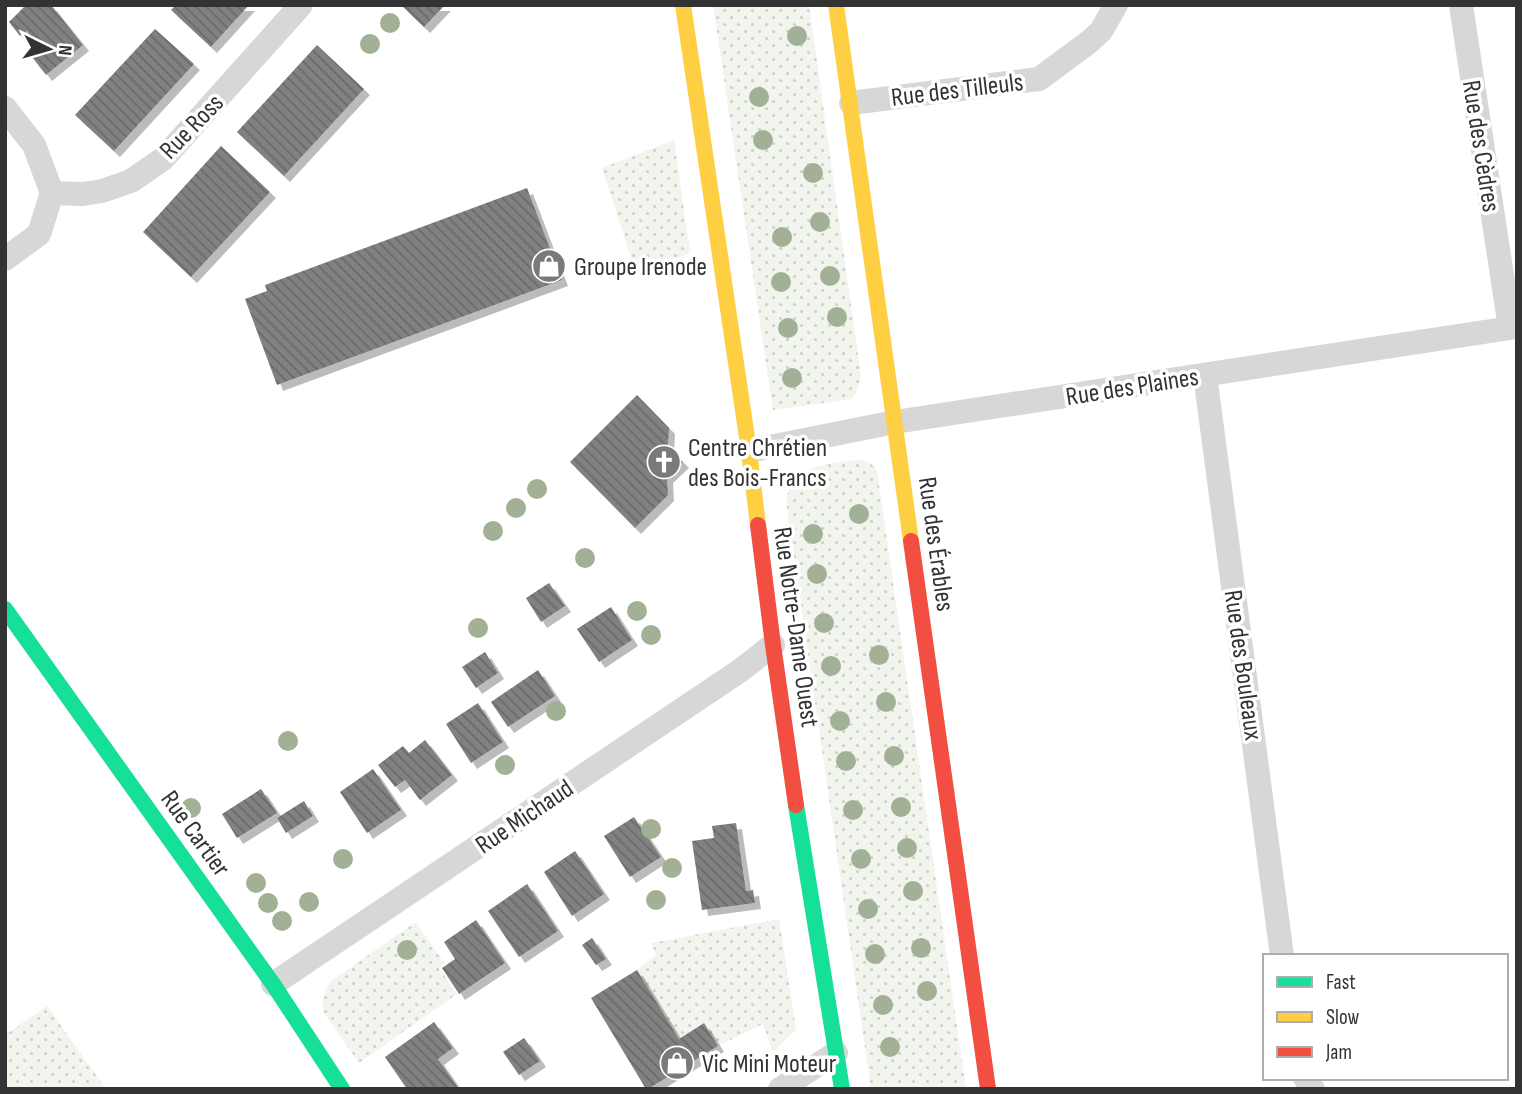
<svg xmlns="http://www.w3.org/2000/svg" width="1522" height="1094" viewBox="0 0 1522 1094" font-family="'Sofia Sans Condensed',sans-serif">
  <defs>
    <pattern id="green-dots" width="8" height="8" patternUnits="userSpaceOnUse" patternTransform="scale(1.75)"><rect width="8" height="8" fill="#f1f5ed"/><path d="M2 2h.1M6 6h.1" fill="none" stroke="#cfd2cc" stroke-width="1.8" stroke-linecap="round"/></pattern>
    <pattern id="building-back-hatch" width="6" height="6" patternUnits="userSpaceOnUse" patternTransform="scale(1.75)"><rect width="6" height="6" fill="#818181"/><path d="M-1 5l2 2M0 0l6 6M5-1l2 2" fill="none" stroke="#6a6a6a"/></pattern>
    <filter id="shadow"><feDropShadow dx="6" dy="6" stdDeviation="0" flood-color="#0004"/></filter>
  </defs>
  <rect width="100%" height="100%" fill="#fff"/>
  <path fill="url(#green-dots)" d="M 713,5 L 809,5 L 861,376 L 857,391 L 852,399 L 773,410 Z
    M 674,140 L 690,253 L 636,273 L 602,168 Z
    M 859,460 C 868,461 872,463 877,471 L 966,1089 L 871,1089 L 788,515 C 787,508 786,500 788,493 C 798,463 833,463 859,460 Z
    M 779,919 L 796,1029 L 773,1052 L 763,1024 L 718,1046 L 704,1023 L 679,1039 L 637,970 L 656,955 L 651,943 Z
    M 416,922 L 444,963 L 439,968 L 457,994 L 359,1063 L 324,1013 C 321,1001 324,991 331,981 Z
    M 47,1006 L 106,1089 L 5,1089 L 5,1035 Z"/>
  <path fill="url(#building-back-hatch)" filter="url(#shadow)" d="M 26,5 L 51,5 L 83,45 L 46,75 L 32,57 L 41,50 L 27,31 L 20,36 L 9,22 Z
    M 176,5 L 249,5 L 211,47 L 171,10 Z
    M 401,5 L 445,5 L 424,27 Z
    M 155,29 L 194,64 L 114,151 L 75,115 Z
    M 317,45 L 364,89 L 284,176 L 237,132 Z
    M 221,146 L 270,192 L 191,277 L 143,232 Z
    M 527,188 L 562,280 L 277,385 L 245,299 L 267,291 L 265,285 Z
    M 637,395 L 669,428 L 668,447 L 683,462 L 667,477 L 668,495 L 635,528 L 570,462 Z
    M 549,583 L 565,606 L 541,622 L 526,598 Z
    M 611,607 L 632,640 L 599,662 L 577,629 Z
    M 485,652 L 498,673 L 476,688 L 462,667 Z
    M 538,670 L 555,696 L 508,727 L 491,702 Z
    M 478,703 L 503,742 L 471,763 L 446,724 Z
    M 425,740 L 452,775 L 420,800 L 405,780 L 395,787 L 378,765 L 403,746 L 409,753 Z
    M 373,769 L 401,810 L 367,833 L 340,792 Z
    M 261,789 L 277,813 L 237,838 L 222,814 Z
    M 304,801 L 313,816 L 286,833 L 277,818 Z
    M 634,817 L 661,857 L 630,877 L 604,836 Z
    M 736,823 L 746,891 L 753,890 L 755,903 L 702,910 L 692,841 L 714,838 L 712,826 Z
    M 575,851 L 604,894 L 572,916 L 544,872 Z
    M 527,884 L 558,931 L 519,957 L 488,911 Z
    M 476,920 L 505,963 L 459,994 L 442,968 L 455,959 L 444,942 Z
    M 592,938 L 606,959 L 596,965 L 582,945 Z
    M 637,970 L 679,1039 L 704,1023 L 718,1046 L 648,1089 L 646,1089 L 591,998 Z
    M 434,1022 L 453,1048 L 438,1059 L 459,1089 L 407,1089 L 385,1057 Z
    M 524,1038 L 540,1061 L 519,1075 L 503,1052 Z"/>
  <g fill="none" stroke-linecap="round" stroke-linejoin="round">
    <path stroke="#d7d7d7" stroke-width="24" d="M 1461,5 L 1510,328
      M 851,103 L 1039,79 L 1089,42 L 1101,31 L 1116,5
      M 5,108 L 34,145 L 52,193 L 39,234 L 5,259
      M 52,193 L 83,194 L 102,191 L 131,181 L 163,159 L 301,5
      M 1205,375 L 1282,956
      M 749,451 L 895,422 L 1517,327
      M 273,984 L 741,670 L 773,645
      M 1305,1078 L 1313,1089
      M 780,1089 L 836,1053"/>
    <path stroke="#16e098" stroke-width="16" d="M 5,609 L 273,984 L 342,1089
      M 796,805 L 842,1089"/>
    <path stroke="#ffcf43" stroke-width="16" d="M 683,5 L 749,451 L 758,525
      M 836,5 L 911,541"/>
    <path stroke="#f24e42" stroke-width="16" d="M 758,525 L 773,645 L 796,805
      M 911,541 L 988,1089"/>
  </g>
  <g fill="#a2b095">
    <circle cx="390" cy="23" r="10"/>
    <circle cx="797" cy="36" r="10"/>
    <circle cx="370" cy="44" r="10"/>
    <circle cx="759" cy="97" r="10"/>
    <circle cx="763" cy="140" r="10"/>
    <circle cx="813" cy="173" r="10"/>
    <circle cx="820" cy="222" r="10"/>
    <circle cx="782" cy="237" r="10"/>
    <circle cx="830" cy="276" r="10"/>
    <circle cx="781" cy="282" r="10"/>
    <circle cx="837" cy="317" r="10"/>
    <circle cx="788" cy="328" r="10"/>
    <circle cx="792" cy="378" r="10"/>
    <circle cx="537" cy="489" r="10"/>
    <circle cx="516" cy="508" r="10"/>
    <circle cx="859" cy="514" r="10"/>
    <circle cx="493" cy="531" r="10"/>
    <circle cx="813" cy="534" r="10"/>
    <circle cx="585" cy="558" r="10"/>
    <circle cx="817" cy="574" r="10"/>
    <circle cx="637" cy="611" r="10"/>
    <circle cx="824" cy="623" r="10"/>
    <circle cx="478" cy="628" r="10"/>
    <circle cx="651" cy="635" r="10"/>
    <circle cx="879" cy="655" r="10"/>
    <circle cx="831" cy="666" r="10"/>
    <circle cx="886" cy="702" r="10"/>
    <circle cx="556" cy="711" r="10"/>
    <circle cx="840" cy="721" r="10"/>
    <circle cx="288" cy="741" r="10"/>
    <circle cx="894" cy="756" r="10"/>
    <circle cx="846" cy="761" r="10"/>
    <circle cx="505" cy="765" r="10"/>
    <circle cx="901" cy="807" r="10"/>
    <circle cx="191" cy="808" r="10"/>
    <circle cx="853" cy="810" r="10"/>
    <circle cx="651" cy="829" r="10"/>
    <circle cx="907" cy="848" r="10"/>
    <circle cx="343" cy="859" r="10"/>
    <circle cx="861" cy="859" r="10"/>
    <circle cx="672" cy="868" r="10"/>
    <circle cx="256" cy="883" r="10"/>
    <circle cx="913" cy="891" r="10"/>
    <circle cx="656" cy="900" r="10"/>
    <circle cx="309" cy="902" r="10"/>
    <circle cx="268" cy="903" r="10"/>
    <circle cx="868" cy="909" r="10"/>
    <circle cx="282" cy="921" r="10"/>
    <circle cx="921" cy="948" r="10"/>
    <circle cx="407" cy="950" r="10"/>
    <circle cx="875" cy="954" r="10"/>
    <circle cx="927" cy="991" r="10"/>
    <circle cx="883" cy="1005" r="10"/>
    <circle cx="890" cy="1047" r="10"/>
  </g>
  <defs>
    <g id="shop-disc" transform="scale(1.75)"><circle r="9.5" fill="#7a7a7a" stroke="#fff"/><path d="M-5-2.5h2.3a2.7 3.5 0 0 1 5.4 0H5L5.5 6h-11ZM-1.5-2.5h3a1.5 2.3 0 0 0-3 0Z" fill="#fff"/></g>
    <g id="church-disc" transform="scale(1.75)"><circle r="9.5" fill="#7a7a7a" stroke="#fff"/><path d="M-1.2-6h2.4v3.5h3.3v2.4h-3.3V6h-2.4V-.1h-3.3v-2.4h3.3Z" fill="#fff"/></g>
  </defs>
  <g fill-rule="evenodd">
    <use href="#shop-disc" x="549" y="266"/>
    <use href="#church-disc" x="664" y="462"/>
    <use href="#shop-disc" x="677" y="1063"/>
  </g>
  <g text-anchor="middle" stroke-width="7" stroke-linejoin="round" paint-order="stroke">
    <g font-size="26" fill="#333" stroke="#fff">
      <text transform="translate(957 89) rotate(-7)" y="9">Rue des Tilleuls</text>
      <text transform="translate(191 126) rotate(-46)" y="9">Rue Ross</text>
      <text transform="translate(1482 146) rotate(81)" y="9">Rue des Cèdres</text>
      <text transform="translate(1132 386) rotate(-9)" y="9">Rue des Plaines</text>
      <text transform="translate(937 544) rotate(82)" y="9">Rue des Érables</text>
      <text transform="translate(797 627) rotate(82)" y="9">Rue Notre-Dame Ouest</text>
      <text transform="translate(1244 665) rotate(82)" y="9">Rue des Bouleaux</text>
      <text transform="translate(524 816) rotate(-34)" y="9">Rue Michaud</text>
      <text transform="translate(196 833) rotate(54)" y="9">Rue Cartier</text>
    </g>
    <g font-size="26" fill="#333" stroke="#fff" text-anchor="start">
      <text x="574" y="275">Groupe Irenode</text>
      <text x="688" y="456">Centre Chrétien<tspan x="688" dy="30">des Bois-Francs</tspan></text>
      <text x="702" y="1072">Vic Mini Moteur</text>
    </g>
  </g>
  <rect width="1522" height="1094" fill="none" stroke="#333333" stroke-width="14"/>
  <rect x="1263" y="954" width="245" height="126" fill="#ffffff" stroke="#adadad" stroke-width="2"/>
  <rect x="1277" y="977" width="35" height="10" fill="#16e098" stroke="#adadad" stroke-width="2"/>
  <text x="1326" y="989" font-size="21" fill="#333333">Fast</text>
  <rect x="1277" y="1012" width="35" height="10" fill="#ffcf43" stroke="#adadad" stroke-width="2"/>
  <text x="1326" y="1024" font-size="21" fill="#333333">Slow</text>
  <rect x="1277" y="1047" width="35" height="10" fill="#f24e42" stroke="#adadad" stroke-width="2"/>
  <text x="1326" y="1059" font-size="21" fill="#333333">Jam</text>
  <g transform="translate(49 49) rotate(95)" stroke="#ffffff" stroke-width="5" paint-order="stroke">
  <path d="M0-5L12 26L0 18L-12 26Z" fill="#333333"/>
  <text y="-10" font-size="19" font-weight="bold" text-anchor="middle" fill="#333333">N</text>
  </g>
</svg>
